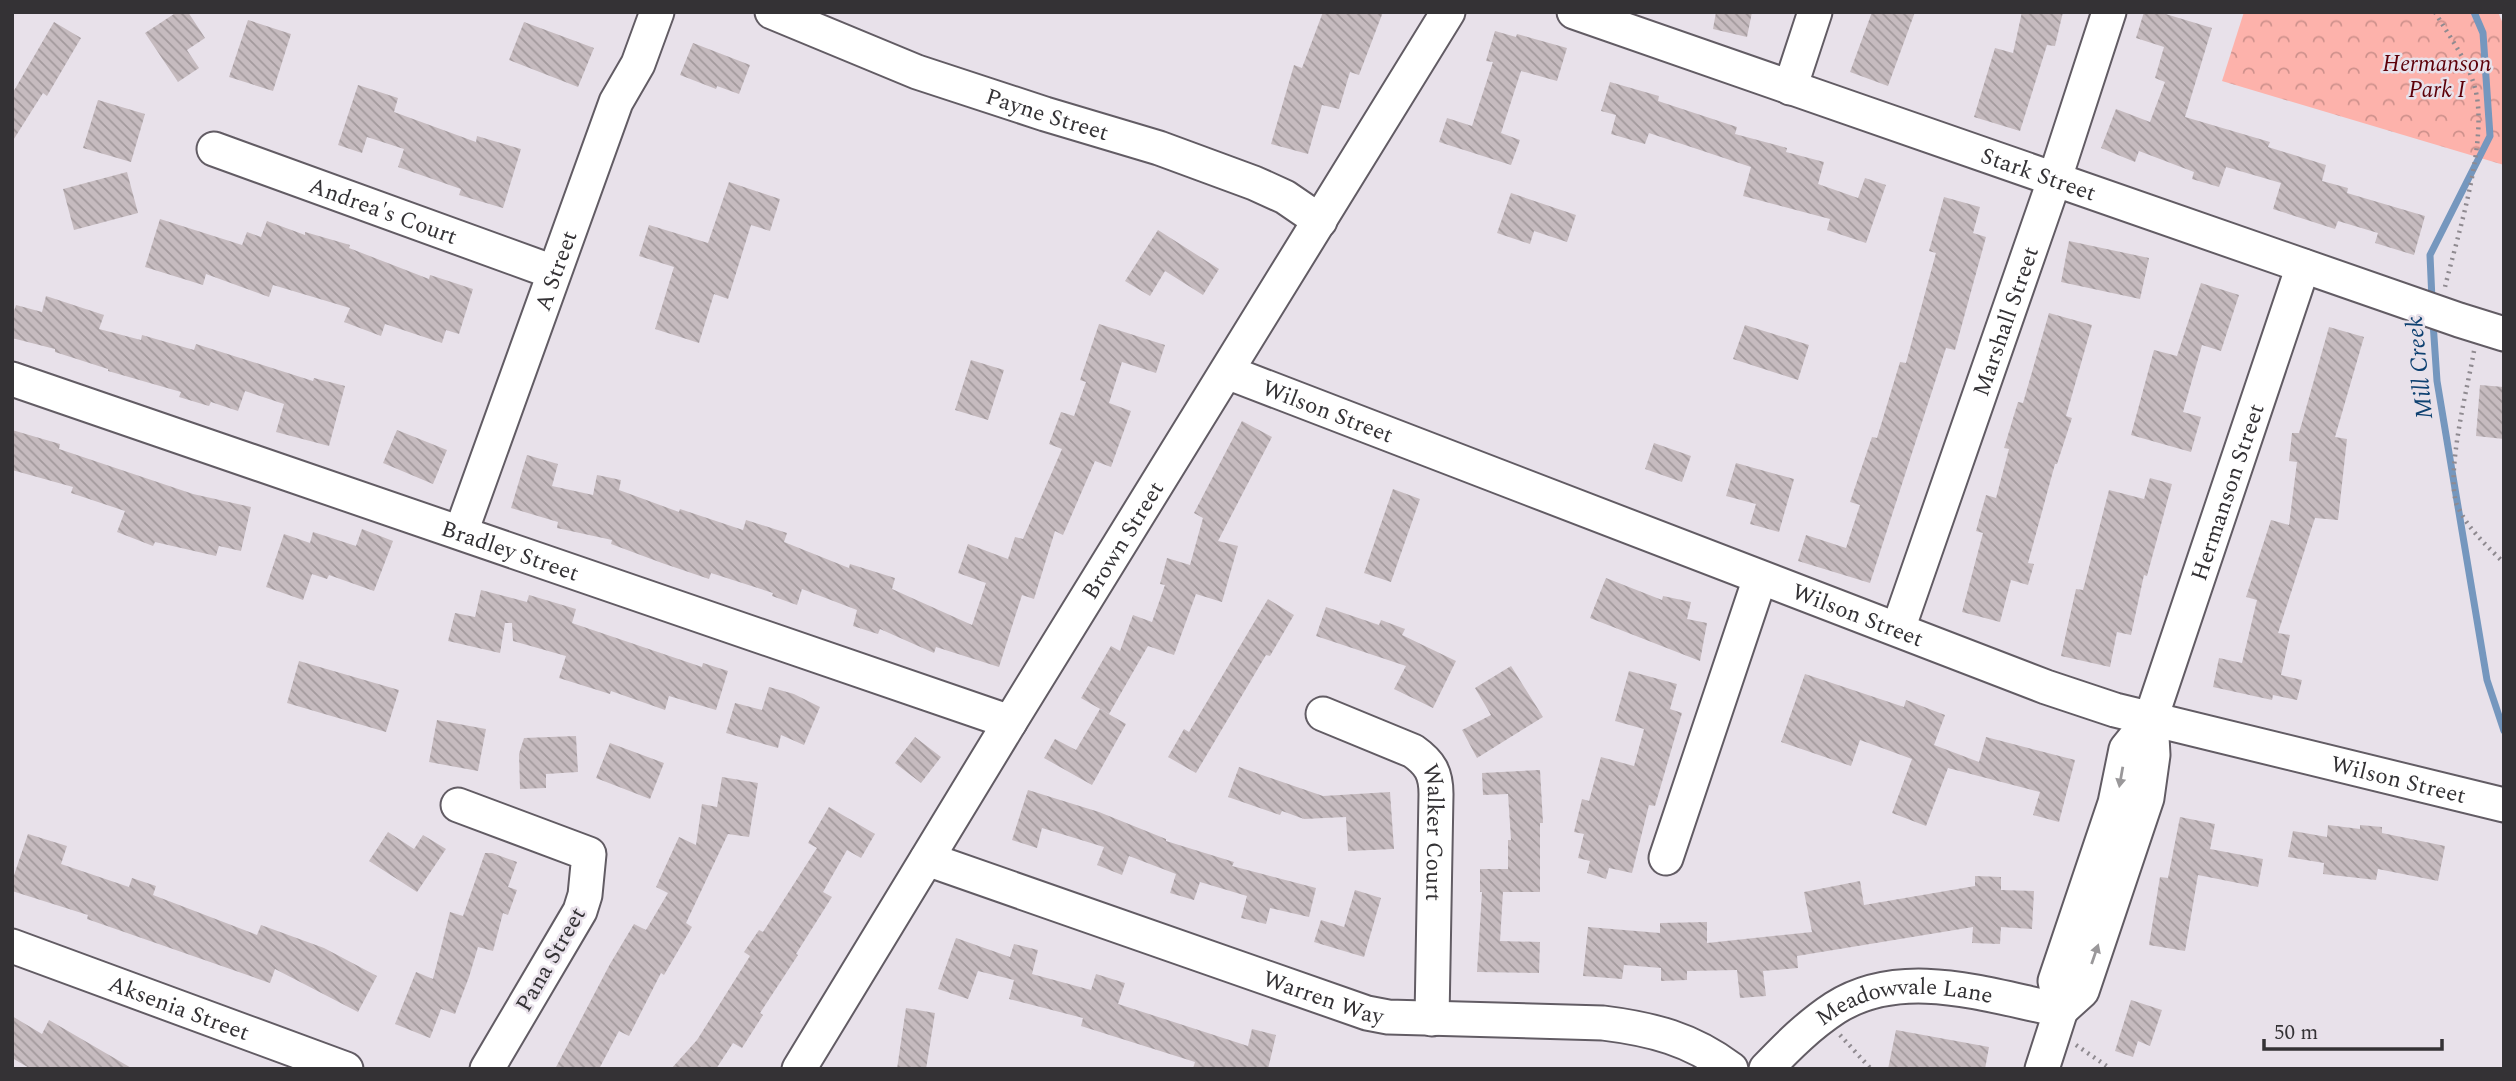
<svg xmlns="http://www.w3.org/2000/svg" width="2516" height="1081" viewBox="0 0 2516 1081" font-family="Spectral,serif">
  <defs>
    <pattern id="park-crowns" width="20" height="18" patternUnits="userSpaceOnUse" patternTransform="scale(1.75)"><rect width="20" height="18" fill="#fdb2ab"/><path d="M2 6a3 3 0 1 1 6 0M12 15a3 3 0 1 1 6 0" fill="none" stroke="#ce918c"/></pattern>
    <pattern id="building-back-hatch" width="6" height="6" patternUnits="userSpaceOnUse" patternTransform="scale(1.75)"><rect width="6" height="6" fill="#c6bbbf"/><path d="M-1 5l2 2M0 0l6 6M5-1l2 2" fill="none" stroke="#a2999c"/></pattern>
  </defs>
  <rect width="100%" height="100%" fill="#e8e1ea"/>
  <path fill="url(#park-crowns)" d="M 2244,12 L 2498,12 L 2504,26 L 2504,165 L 2222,81 Z"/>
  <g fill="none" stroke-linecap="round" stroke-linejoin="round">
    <path stroke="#7597be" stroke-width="7" d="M 2432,300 L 2430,255 L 2490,136 L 2483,33 L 2474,12
      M 2433,322 L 2437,381 L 2487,680 L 2504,731"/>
  </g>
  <path fill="url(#building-back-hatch)" d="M 177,12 L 188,12 L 205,38 L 187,50 L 199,68 L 178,82 L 145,33 Z
    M 1323,12 L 1383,12 L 1359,75 L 1350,72 L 1339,109 L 1322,105 L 1308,154 L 1271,144 L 1294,65 L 1302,68 Z
    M 1716,12 L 1752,12 L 1747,37 L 1713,29 Z
    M 1872,12 L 1915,12 L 1888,86 L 1850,72 Z
    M 2022,12 L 2063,12 L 2055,46 L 2047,45 L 2020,131 L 1974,117 L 1995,48 L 2013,53 Z
    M 2144,12 L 2159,12 L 2212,28 L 2185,117 L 2270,142 L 2268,147 L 2326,165 L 2322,181 L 2348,188 L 2347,193 L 2425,216 L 2414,255 L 2375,243 L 2378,233 L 2338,221 L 2335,229 L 2273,209 L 2281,183 L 2226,167 L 2219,187 L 2192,179 L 2194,172 L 2139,151 L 2135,162 L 2101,148 L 2116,109 L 2150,122 L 2165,82 L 2155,78 L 2164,47 L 2136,38 Z
    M 248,20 L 291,34 L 273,91 L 229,77 Z
    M 54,22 L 81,38 L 47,96 L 43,93 L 12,142 L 12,94 Z
    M 524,22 L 594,48 L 578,87 L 509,60 Z
    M 1495,31 L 1516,37 L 1517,34 L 1567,48 L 1557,81 L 1521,71 L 1501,133 L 1520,140 L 1511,165 L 1439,142 L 1447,118 L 1472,126 L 1493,62 L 1486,61 Z
    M 693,43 L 750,65 L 739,94 L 717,86 L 716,89 L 680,75 Z
    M 1610,82 L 1659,96 L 1658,101 L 1737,127 L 1735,134 L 1787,148 L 1786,152 L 1824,162 L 1818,184 L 1858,198 L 1865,178 L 1886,185 L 1866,243 L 1827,230 L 1830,219 L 1743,196 L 1751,167 L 1649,133 L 1645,144 L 1611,134 L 1616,115 L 1601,111 Z
    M 358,85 L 398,98 L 394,112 L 476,142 L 477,136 L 521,149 L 503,208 L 459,195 L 461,189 L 398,167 L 404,149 L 367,137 L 362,153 L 338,145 Z
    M 98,100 L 145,114 L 131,162 L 83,148 Z
    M 127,172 L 138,213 L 74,230 L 63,189 Z
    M 729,182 L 780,199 L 770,231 L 751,225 L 728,299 L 714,294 L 699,343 L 655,329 L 674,267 L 639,256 L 649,225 L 708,243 Z
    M 1511,193 L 1576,215 L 1567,242 L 1534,231 L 1530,244 L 1497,233 Z
    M 1944,197 L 1980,207 L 1973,233 L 1986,237 L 1955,350 L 1946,348 L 1870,583 L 1798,561 L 1806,535 L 1846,548 L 1860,505 L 1850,502 L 1872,437 L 1877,438 L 1900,362 L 1906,363 L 1936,253 L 1929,251 Z
    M 160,219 L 242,245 L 247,232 L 261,237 L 267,221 L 305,235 L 305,232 L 350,245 L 349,248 L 429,279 L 430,275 L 473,289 L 459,334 L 446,330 L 442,343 L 385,324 L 381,336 L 344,322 L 350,308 L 273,285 L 269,297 L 206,274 L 203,285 L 145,267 Z
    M 1158,230 L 1219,269 L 1203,295 L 1165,271 L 1150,296 L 1125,281 Z
    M 2069,241 L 2149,258 L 2140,299 L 2061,282 Z
    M 2201,283 L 2239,295 L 2221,351 L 2202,345 L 2183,412 L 2201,417 L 2191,452 L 2131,435 L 2154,350 L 2177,356 Z
    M 46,296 L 104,315 L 99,329 L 141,340 L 142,335 L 194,350 L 196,344 L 313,381 L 314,378 L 345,386 L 329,446 L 276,432 L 284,404 L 245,391 L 238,411 L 211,402 L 209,406 L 179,397 L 181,392 L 108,371 L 108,369 L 55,352 L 55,349 L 12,338 L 12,317 L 16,305 L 42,312 Z
    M 2049,313 L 2092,325 L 2066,416 L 2072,418 L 2057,464 L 2055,464 L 2028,563 L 2034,564 L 2028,585 L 2011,580 L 2000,622 L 1962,612 L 1983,533 L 1976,531 L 1986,495 L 1996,498 L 2009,449 L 2004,448 L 2018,402 L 2023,403 Z
    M 1099,324 L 1165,345 L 1156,373 L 1122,362 L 1109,403 L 1131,411 L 1111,467 L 1095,461 L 1063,535 L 1055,531 L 1034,599 L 1022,595 L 999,667 L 936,647 L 934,653 L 880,629 L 878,634 L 853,626 L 857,610 L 802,589 L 797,605 L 772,596 L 773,593 L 711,573 L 709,579 L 662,563 L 611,544 L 612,540 L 557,528 L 558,522 L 511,508 L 527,455 L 558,464 L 552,486 L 593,495 L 597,475 L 621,480 L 619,490 L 679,512 L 680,509 L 743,530 L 746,520 L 787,533 L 784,542 L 849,568 L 850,564 L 895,578 L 892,589 L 972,625 L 986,583 L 958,573 L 968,544 L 1008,559 L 1015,537 L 1023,539 L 1062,449 L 1049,444 L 1061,412 L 1074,416 L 1086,382 L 1080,380 Z
    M 1745,325 L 1809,345 L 1798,380 L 1733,359 Z
    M 2329,327 L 2364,337 L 2335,437 L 2347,439 L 2338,520 L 2315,518 L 2278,633 L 2290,635 L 2281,675 L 2302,680 L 2297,700 L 2273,695 L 2272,700 L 2213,687 L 2219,658 L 2242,663 L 2257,600 L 2246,597 L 2271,520 L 2289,525 L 2297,462 L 2289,461 L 2292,433 L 2299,433 Z
    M 971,360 L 1004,370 L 988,420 L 955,410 Z
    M 2480,385 L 2504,387 L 2504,439 L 2476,436 Z
    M 1242,421 L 1272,437 L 1218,541 L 1238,546 L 1222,602 L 1196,594 L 1174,655 L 1148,646 L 1109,714 L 1081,698 L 1111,646 L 1120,651 L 1133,615 L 1152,622 L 1165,585 L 1160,584 L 1167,558 L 1190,565 L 1203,518 L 1194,513 Z
    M 12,430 L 60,444 L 59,449 L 193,494 L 251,507 L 241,551 L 219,546 L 216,556 L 155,542 L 153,546 L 117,532 L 125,511 L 71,493 L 73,487 L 12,470 Z
    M 397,430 L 447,450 L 433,484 L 383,463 Z
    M 1654,443 L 1691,456 L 1682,482 L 1645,469 Z
    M 1736,463 L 1794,479 L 1779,532 L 1750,524 L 1756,504 L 1726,496 Z
    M 2150,478 L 2172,484 L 2147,576 L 2144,575 L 2131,635 L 2117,632 L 2110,667 L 2061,656 L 2076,589 L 2083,590 L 2109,490 L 2144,499 Z
    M 1393,489 L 1420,499 L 1391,582 L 1364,573 Z
    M 362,529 L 393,541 L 374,591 L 329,575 L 327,579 L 312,574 L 303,600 L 266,587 L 284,534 L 310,543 L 313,532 L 356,546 Z
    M 1606,578 L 1662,600 L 1663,596 L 1691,602 L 1687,619 L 1707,623 L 1700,661 L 1590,618 Z
    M 481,590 L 527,602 L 529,595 L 576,609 L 572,623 L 702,667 L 703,663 L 728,671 L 716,710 L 669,696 L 665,710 L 611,691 L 610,694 L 559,678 L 566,656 L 513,641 L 512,623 L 505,623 L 500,653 L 448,641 L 455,613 L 475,617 Z
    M 1268,599 L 1294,615 L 1270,656 L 1266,655 L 1196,773 L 1168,757 L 1184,729 L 1189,732 Z
    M 1326,607 L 1379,625 L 1381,620 L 1405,629 L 1402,635 L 1456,661 L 1433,708 L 1394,689 L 1406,666 L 1316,636 Z
    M 299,661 L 399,690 L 386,732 L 287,703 Z
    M 1511,666 L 1543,717 L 1477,758 L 1462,730 L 1491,715 L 1475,688 Z
    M 1629,671 L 1677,684 L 1670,709 L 1682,713 L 1655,806 L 1649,805 L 1632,873 L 1609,868 L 1606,879 L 1587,873 L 1590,861 L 1578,858 L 1584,834 L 1574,832 L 1582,799 L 1589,801 L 1601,757 L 1634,766 L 1644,729 L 1615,721 Z
    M 1805,674 L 1904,707 L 1906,700 L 1945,715 L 1934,745 L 1979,762 L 1986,737 L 2075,760 L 2059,822 L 2033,815 L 2040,792 L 1948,768 L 1926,826 L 1892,813 L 1912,759 L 1860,740 L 1851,766 L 1781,742 Z
    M 769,687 L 794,694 L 820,707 L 804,745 L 781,735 L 778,748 L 726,733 L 735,703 L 762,710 Z
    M 1100,709 L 1126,724 L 1092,785 L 1044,758 L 1055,739 L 1076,750 Z
    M 437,720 L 486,729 L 478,771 L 429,762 Z
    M 576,736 L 578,772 L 546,774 L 546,788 L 520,789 L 519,754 L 524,738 Z
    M 915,737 L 941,757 L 921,783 L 895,763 Z
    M 610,743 L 664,763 L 650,799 L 596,778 Z
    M 1239,767 L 1323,796 L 1390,792 L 1394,849 L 1348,851 L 1346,817 L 1304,819 L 1282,811 L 1280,815 L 1228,797 Z
    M 1540,770 L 1543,823 L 1540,823 L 1540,892 L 1503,892 L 1500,941 L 1540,942 L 1539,973 L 1477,972 L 1482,892 L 1480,892 L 1480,869 L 1508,869 L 1508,840 L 1511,840 L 1508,794 L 1483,795 L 1482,773 Z
    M 722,777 L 758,783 L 749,837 L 728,834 L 686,923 L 692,927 L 664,975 L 661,973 L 629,1036 L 619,1031 L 599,1069 L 555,1069 L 610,964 L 634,924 L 646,930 L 668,893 L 656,887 L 679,837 L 696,845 L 702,804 L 717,807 Z
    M 1028,790 L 1099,812 L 1166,839 L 1166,841 L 1234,862 L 1232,866 L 1316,888 L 1309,917 L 1270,908 L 1266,924 L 1241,918 L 1247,896 L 1200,882 L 1194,900 L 1170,893 L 1176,874 L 1129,856 L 1122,875 L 1097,865 L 1104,847 L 1042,828 L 1037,848 L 1012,840 Z
    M 829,807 L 875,834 L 861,858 L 847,850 L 823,892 L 832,897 L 796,954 L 798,955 L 760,1013 L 763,1015 L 742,1048 L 733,1043 L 716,1069 L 671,1069 L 697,1040 L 750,956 L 744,952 L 759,930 L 763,932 L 817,848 L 808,843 Z
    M 2180,817 L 2215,824 L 2210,849 L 2263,859 L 2258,887 L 2198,875 L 2185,951 L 2149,945 L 2160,877 L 2168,878 Z
    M 2328,825 L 2360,829 L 2360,825 L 2382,827 L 2382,833 L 2445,846 L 2438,881 L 2378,869 L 2376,880 L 2323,874 L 2324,863 L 2288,857 L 2293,831 L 2327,837 Z
    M 388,832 L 414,849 L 423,835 L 446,849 L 417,892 L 369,861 Z
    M 28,834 L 67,846 L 61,864 L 129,887 L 132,878 L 156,886 L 153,895 L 257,935 L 261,925 L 324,948 L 377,976 L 358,1012 L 275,969 L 270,983 L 87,919 L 88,915 L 12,891 L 12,881 Z
    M 485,853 L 492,853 L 517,862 L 508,887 L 517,890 L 508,915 L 503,913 L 493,951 L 478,947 L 469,977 L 455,1014 L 441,1009 L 430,1038 L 395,1024 L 416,972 L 433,979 L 450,912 L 463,916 Z
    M 1975,876 L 2001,877 L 2001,890 L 2034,891 L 2032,929 L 2001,927 L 2000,944 L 1972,943 L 1973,927 L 1797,956 L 1798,968 L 1763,971 L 1766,996 L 1740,998 L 1737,970 L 1687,971 L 1687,980 L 1661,981 L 1661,968 L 1624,965 L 1622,979 L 1583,976 L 1588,927 L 1660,933 L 1660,923 L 1707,922 L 1707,943 L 1812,932 L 1804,892 L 1860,881 L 1864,905 L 1975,886 Z
    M 1355,890 L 1381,898 L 1364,957 L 1314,942 L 1321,920 L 1344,927 Z
    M 956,938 L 1010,957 L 1014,944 L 1038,950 L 1032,974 L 1091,990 L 1096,974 L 1125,983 L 1118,1004 L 1248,1046 L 1252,1029 L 1276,1035 L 1268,1069 L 1193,1069 L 1195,1062 L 1081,1026 L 1083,1018 L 1009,999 L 1014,980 L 978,971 L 968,999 L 938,989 Z
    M 2131,1000 L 2162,1010 L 2150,1046 L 2138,1041 L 2133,1057 L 2115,1051 Z
    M 906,1008 L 935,1013 L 926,1069 L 897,1069 Z
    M 12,1016 L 42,1034 L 49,1020 L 133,1069 L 31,1069 L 12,1058 Z
    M 1896,1030 L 1989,1047 L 1985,1069 L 1888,1069 Z"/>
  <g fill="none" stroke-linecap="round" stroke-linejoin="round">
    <g stroke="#625c64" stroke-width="37">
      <g id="minor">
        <path id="s1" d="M 772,12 L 917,72 L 1045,114 L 1159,148 L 1254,183 L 1285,197 L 1320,221"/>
        <path id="s2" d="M 1574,12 L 2459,320 L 2504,334"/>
        <path d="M 1790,88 L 1815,12"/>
        <path id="s3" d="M 214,149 L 553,272"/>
        <path id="s4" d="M 1227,372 L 2046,687 L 2115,710 L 2504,805"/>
        <path id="s5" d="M 12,379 L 1010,722"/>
        <path id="s6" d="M 461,532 L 616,102 L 638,64 L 657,12"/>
        <path id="s7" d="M 1898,629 L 2054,181 L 2109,12"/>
        <path id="s8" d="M 1323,714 L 1413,751 C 1430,763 1436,773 1436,794 L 1432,1019"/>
        <path d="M 458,805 L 589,854 L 585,895 L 580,911 L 487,1069"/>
        <path d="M 1666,858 L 1760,578"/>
        <path id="s9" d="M 927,859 L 1367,1013 L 1388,1017 L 1603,1023 C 1652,1029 1691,1039 1731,1069"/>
        <path id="s10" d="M 12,946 L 346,1069"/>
        <path id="s11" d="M 2061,1010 L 2082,991 L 2147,798 L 2153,755 L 2151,718 L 2303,266"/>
        <path id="s12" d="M 799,1069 L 1010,722 L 1448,12"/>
        <path id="s13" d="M 1766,1069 C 1788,1046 1809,1025 1835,1008 C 1903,965 1988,996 2061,1010"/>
        <path d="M 2042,1069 L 2061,1010 L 2055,981 L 2115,803 L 2126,749 L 2151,718"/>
      </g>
    </g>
    <path stroke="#8f8a90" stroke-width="4.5" stroke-dasharray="2 5" stroke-linecap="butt" d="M 2435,12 C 2450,38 2467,59 2475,88 C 2489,140 2458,233 2445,287
      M 2474,351 C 2468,386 2445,474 2457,505 C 2467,528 2486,545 2504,563
      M 1840,1035 L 1871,1069
      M 2076,1045 L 2111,1069"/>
    <use href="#minor" stroke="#fff" stroke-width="33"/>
  </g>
  <defs><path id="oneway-solid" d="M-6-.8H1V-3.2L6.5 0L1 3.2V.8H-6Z" transform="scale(1.75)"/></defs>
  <g fill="#9a989a">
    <use href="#oneway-solid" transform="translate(2121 777) rotate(100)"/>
    <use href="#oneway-solid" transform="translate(2095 954) rotate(-71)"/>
  </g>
  <g text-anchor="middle" stroke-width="5" stroke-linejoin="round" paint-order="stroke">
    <g font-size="23" font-style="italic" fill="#5d0009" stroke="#e8e1ea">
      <text x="2437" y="71">Hermanson<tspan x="2437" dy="26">Park I</tspan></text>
    </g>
    <g font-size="23" fill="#343235" stroke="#e8e1ea">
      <text dy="8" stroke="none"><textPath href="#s1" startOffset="294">Payne Street</textPath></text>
      <text dy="8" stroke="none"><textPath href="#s2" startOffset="492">Stark Street</textPath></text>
      <text dy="8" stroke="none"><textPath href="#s3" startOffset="180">Andrea's Court</textPath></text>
      <text dy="8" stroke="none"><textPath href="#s6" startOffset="278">A Street</textPath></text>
      <text dy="8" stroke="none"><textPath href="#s7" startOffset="326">Marshall Street</textPath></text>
      <text dy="8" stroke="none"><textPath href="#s4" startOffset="108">Wilson Street</textPath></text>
      <text dy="8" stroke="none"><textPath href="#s11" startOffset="551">Hermanson Street</textPath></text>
      <text dy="8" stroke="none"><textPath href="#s12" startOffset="620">Brown Street</textPath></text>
      <text dy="8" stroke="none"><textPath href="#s5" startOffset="527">Bradley Street</textPath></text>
      <text dy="8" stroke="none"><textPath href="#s4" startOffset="676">Wilson Street</textPath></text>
      <text dy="8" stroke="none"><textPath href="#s4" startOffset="1242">Wilson Street</textPath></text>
      <text dy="8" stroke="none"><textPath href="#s8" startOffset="187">Walker Court</textPath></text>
      <text transform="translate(550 959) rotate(-60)" y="8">Pana Street</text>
      <text dy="8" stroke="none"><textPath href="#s9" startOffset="420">Warren Way</textPath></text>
      <text dy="8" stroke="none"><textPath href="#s10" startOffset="178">Aksenia Street</textPath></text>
      <text dy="8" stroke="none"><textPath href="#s13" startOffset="163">Meadowvale Lane</textPath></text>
    </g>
    <g font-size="24" font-style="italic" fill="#0e4171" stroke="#e8e1ea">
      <text transform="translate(2419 368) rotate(-96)" y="8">Mill Creek</text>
    </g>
  </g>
  <rect width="2516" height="1081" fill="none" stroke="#343235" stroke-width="28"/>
  <path d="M2264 1039v10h178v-10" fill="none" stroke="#343235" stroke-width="3.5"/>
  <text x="2274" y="1039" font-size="21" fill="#343235" stroke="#e8e1ea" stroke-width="5" paint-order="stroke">50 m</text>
</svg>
